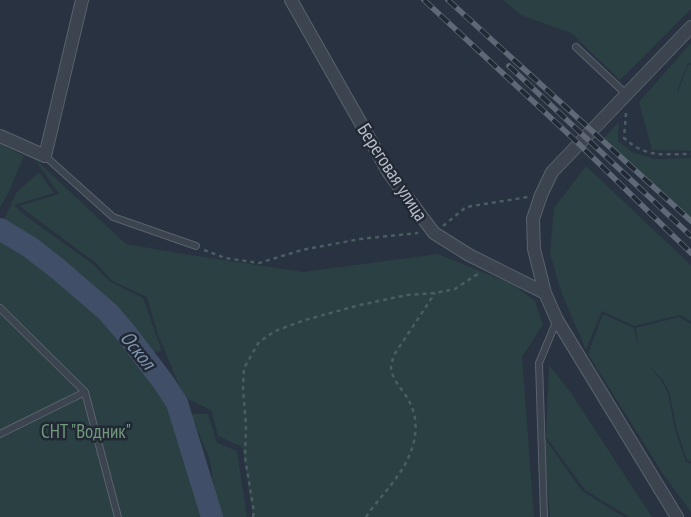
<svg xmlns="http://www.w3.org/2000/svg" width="691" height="517" viewBox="0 0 691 517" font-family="'PT Sans Narrow',sans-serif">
  <rect width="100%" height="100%" fill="#283240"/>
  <path fill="#2b4042" d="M 503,0 L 691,0 L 691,9 L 620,80 L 571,33 L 521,15 Z
    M 691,43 L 691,63 L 688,63 L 677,91 L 678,92 L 688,65 L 691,65 L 691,151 L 652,150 L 639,102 Z
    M 619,122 L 618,141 L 632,152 L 655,159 L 691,158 L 691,219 L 603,139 Z
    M 0,144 L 24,156 L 10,189 L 0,208 Z
    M 34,158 L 126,244 L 190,255 L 303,272 L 438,254 L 514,285 L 535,301 L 543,324 L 522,357 L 534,517 L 253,517 L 242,447 L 218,436 L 211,410 L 184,397 L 157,332 L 147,297 L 112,281 L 96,263 L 19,206 L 59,194 Z
    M 586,166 L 691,265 L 691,321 L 680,315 L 634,326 L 602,311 L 586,350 L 562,294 L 550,254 L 554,208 Z
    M 39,172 L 54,193 L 14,205 L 27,217 L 94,265 L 109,281 L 143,298 L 162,351 L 148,353 C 129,301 51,254 7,223 L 3,222 L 16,193 Z
    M 0,235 L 28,252 L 102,314 L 121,335 L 159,384 L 172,403 L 207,517 L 0,517 Z
    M 603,314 L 634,328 L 638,347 L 636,328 L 679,317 L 691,324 L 691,462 L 687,460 L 677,430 L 669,391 L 662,379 L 647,364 L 661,380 L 668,393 L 675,430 L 686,462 L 691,464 L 691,512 L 663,474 L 588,354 Z
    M 549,365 L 571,393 L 652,517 L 629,517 L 585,490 L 546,437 Z
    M 191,414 L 208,414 L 217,443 L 237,451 L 247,517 L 218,517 L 210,460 Z
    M 544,437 L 582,491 L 624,517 L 550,517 Z"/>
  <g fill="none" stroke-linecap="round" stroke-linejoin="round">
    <path stroke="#404f67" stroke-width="22" d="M 0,229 L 31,248 L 58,269 L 108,312 L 126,333 L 164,383 L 177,403 L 212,517"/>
    <g stroke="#5a626d" stroke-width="8">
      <path id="service" d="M 576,47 L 626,94
        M 45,156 L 113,217 L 196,246
        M 0,308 L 85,392 L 118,517
        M 0,434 L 85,392
        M 544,517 L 539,363 L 557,320"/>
    </g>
    <g stroke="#5a626d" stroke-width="14">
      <path id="minor" d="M 291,0 L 389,173 L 434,233 L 469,255 L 545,293
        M 0,136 L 45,156 L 82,0
        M 677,517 L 557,320 L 545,293 L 534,249 L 533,219 L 541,195 L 552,172 L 691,27"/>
    </g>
    <path stroke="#4a5d60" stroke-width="2.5" stroke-dasharray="4 4" stroke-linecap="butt" d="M 626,113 L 624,138 C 646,158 663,154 691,154
      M 443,226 L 466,207 L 528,197
      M 204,250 L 225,258 L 259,263 L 302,250 L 360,239 L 418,233
      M 253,517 L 254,512 L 245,457 L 246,425 L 243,389 L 244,368 L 259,342 L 275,331 L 305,320 L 360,305 L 407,295 L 435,293 L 455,289 L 476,275 L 480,274
      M 366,517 C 376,502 389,489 399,474 C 414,453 422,424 409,401 C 404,391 391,379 391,367 C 391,363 393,359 394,355 L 435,293"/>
    <use href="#service" stroke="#3c4450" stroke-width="6"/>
    <use href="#minor" stroke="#3c4450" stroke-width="12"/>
    <g stroke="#5f6876" stroke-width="5.5">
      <path id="rail" d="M 424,0 L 579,144 L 691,253
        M 448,0 L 691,221
        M 509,66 L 691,236"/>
    </g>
    <use href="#rail" stroke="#212935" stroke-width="4" stroke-dasharray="11" stroke-linecap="butt"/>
  </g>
  <g text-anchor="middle" stroke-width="5" stroke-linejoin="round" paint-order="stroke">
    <g font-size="19" fill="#b9bfca" stroke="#212935">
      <text transform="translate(393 172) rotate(57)" y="7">Береговая улица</text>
    </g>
    <g font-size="19" fill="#72997c" stroke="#212935">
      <text x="86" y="438">СНТ "Водник"</text>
    </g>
    <g font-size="20" font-style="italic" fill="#8395af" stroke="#212935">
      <text transform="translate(138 350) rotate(51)" y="7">Оскол</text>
    </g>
  </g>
</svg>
